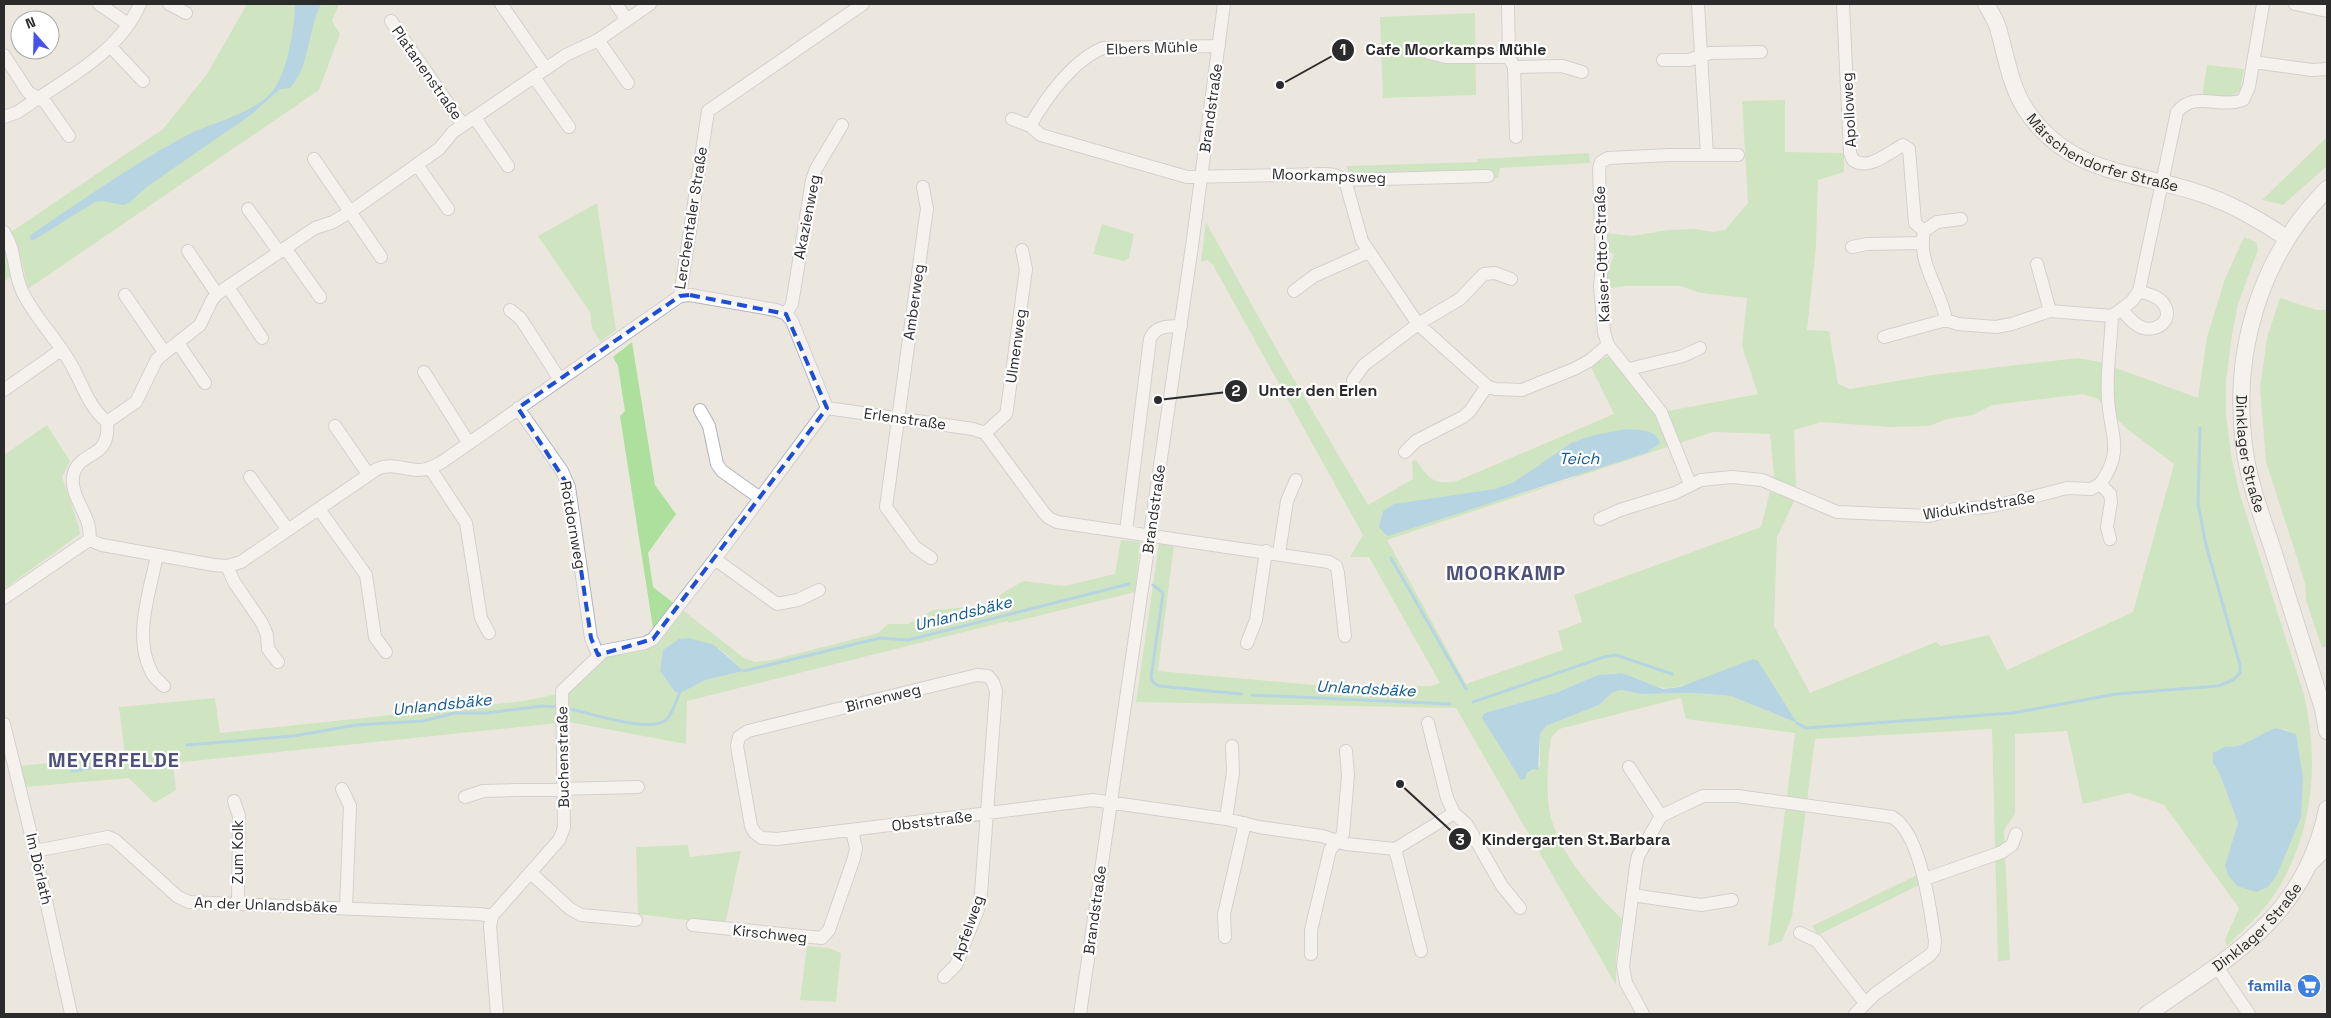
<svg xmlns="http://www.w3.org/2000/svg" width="2331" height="1018" viewBox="0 0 2331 1018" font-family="'Space Grotesk',sans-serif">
  <rect width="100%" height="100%" fill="#ece7de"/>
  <path fill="#ace09c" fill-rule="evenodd" d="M 247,4 L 339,4 L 332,21 L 340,34 L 319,90 L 28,289 L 19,250 L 11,232 L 163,129 L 207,74 Z
    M 1475,13 L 1476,95 L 1383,98 L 1380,17 Z
    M 2207,65 L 2244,69 L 2240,91 L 2228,99 L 2202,97 Z
    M 1785,100 L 1785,152 L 1844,153 L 1844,172 L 1818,180 L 1816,246 L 1807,330 L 1829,331 L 1838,384 L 1850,389 L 1932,375 L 2078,358 L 2100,362 L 2198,398 L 2207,337 L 2225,279 L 2244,237 L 2256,242 L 2258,250 L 2238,304 L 2232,335 L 2226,381 L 2226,414 L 2231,455 L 2240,495 L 2304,695 C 2319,761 2314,830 2278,889 C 2265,911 2245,928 2227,946 L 2225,940 L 2239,908 L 2164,805 L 2129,793 L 2083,804 L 2067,731 L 2015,734 L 2015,814 L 2004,830 L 2010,960 L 1998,961 L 1992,729 L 1815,739 L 1792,917 L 1782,941 L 1768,946 L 1795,733 L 1686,719 L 1681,698 L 1559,729 L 1551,738 C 1548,760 1546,786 1549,808 C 1556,851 1592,890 1622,919 L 1616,958 L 1616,985 L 1456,708 L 1136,702 L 1159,543 L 1174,545 L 1158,671 L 1336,687 L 1431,686 L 1440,683 L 1369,557 L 1350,557 L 1363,535 L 1213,265 L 1207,260 L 1201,262 L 1206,222 L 1282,359 L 1368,505 L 1413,479 L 1412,461 L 1416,460 C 1429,479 1433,485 1457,481 L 1614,414 L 1591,367 L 1606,357 L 1614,358 L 1646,401 L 1668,411 L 1758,394 L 1742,346 L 1747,298 L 1701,293 L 1680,286 L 1625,286 L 1605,289 L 1606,277 L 1614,254 L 1607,252 L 1606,233 L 1632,236 L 1668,230 L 1695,229 L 1714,232 L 1725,230 L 1748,203 L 1742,101 ZM 2083,394 L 2098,399 L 2127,429 L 2174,464 L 2133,612 L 2007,670 L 1989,635 L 1941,646 L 1936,642 L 1810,693 L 1774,626 L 1777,537 L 1794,501 L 1796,486 L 1794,430 L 1821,422 L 1889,427 L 1929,426 L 1947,419 L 1973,415 L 1992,405 ZM 1627,429 L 1652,433 L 1570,479 L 1486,504 L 1466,495 L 1495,489 L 1514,482 L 1571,443 ZM 1713,432 L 1770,434 L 1774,475 L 1761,527 L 1574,595 L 1582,622 L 1558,631 L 1563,650 L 1466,684 L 1387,540 ZM 1622,673 C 1659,689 1663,693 1702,680 L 1796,723 L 1731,696 L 1695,693 L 1641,694 L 1621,690 L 1613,692 L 1599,705 L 1546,726 L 1540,734 L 1540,766 L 1527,774 L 1484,713 L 1555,693 L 1598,675 ZM 2277,728 L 2288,730 L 2225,865 L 2238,823 L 2219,772 L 2226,746 C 2242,750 2260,732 2277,728 Z
    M 2327,137 L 2327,166 L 2283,205 L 2262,200 Z
    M 1589,153 L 1590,163 L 1500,168 L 1498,178 L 1354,183 L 1346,166 L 1478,162 L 1477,159 Z
    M 597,203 L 616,330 L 600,342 L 592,328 L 590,312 L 538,236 Z
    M 1102,224 L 1134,234 L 1129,258 L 1124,261 L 1093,254 Z
    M 4,245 L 11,276 L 4,282 Z
    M 2280,298 L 2317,310 L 2327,310 L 2327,646 L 2322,648 L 2306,601 L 2305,583 L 2266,462 L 2260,388 L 2267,338 Z
    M 632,342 L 655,485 L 676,514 L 648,553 L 653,587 L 744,658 L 755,662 L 772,660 L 878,633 L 888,624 L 908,624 L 933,610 L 981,606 L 1023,581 L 1065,586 L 1115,574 L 1121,540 L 1140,542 L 1135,592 L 1009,623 L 1008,621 L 687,701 L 686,744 L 569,722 L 173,763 L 176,790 L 154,803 L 129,778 L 25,787 L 20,766 L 125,755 L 119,707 L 215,698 L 220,733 L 524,701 L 567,692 L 605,657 L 646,636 L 653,628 L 620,416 L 625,411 L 618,366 L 613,357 ZM 714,645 L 727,655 L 744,671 L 705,680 L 683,692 L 675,692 L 660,671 Z
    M 47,425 L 70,461 L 62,477 L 79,527 L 80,534 L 4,589 L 4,455 Z
    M 688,845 L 690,857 L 741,851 L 725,925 L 638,914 L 636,847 Z
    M 1917,875 L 1919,885 L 1818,935 L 1812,926 Z
    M 807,946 L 829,948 L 841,953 L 836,1002 L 800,1000 Z"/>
  <path fill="#75bde9" d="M 295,4 L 321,4 C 307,30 311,65 290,88 L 280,89 L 252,114 L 148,186 L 129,203 L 123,205 L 102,201 L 95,202 L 34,240 L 31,240 L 30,237 L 32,234 C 81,201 130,166 182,138 C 210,122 247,117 270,94 C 287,77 295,27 295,4 Z
    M 1627,429 C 1639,430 1656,429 1660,443 L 1646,453 L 1388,536 L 1383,532 L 1379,527 L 1383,511 L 1394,504 L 1495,489 L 1514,482 L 1571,443 L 1594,435 Z
    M 689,638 L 714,645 L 744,671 L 705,680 L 683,692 L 675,692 L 660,671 L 663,650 L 679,639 Z
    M 1753,659 L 1758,661 L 1797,723 L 1731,696 L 1695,693 L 1641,694 L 1621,690 L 1613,692 L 1599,705 L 1546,726 L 1540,734 L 1538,770 L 1534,769 L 1527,773 L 1525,779 L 1521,780 L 1482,718 L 1484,713 L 1555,693 L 1598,675 L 1622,673 L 1663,689 L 1680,687 Z
    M 2277,728 L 2296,734 L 2303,777 L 2301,817 L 2277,875 L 2268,887 L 2256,892 L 2237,886 L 2228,875 L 2225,865 L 2238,823 L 2219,772 L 2213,763 L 2213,753 L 2226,746 C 2242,750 2260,732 2277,728 Z"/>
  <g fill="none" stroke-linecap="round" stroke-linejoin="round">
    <path stroke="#75bde9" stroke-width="3" d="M 1391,558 L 1466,689
      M 1153,585 L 1163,593 L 1151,678 L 1154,683 L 1159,686 L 1241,694
      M 744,671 L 880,638 L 908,640 L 1129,584
      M 1252,695 L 1450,704
      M 1473,702 L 1604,657 L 1616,655 L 1672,674
      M 566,708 C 587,712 649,734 666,720 C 673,714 676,701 680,692
      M 1797,723 L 1806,728 L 1819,727 L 2013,713 L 2116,694 L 2218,686 L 2233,680 L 2240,673 L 2240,665 L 2206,545 L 2198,504 L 2200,428
      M 187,745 L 294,736 L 356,725 L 423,721 L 455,713 L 486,713 L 542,706 L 560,707
      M 72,771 L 121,763"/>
    <g stroke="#b1b2be" stroke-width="14">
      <path id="street" d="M 99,4 L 128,24
        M 169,4 L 186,13
        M 501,4 L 546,69
        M 616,4 L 627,20
        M 1508,4 L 1509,57 L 1514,67 L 1516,137
        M 1698,4 L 1707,155
        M 1843,4 L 1850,153 L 1853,160 C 1869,171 1888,153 1903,145 L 1909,149 L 1915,223 L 1924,231
        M 2295,4 L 2327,11
        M 391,21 L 463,125
        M 598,40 L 628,83
        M 110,46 L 143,81
        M 1429,53 L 1446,57 L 1509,57
        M 4,55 L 28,92 L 45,102 L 69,136
        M 1663,60 L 1689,60 L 1710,53 L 1761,52
        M 2253,62 L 2312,70 L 2327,69
        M 1514,67 L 1562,66 L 1582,72
        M 534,77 L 569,127
        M 4,117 L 18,112 C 61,81 118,55 140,4
        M 475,118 L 508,166
        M 1012,119 L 1030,126 L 1041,135 L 1187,177 L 1325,174 L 1335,175 L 1345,180 L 1488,176
        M 1030,126 C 1045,99 1073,60 1103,48 L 1219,46
        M 314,159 L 381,257
        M 417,165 L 448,209
        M 1345,180 L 1362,241 L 1418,324 L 1487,386 L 1495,389 L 1522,390 L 1574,369 L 1589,361 L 1608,345
        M 923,187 L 927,209 L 925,222 L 886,507 L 915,547 L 931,558
        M 248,209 L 279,252
        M 4,232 C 16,250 13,272 22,291 C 34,317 57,339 71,364 C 83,385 88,406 107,422
        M 1852,247 L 1867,244 L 1922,243
        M 285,248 L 320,297
        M 188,251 L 217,294
        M 2037,264 L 2050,311
        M 228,287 L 262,338
        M 1294,291 L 1314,276 L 1368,252
        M 125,295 L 164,352
        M 680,296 L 690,295 L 776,310 L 786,314 L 792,321 L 827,408
        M 510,310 L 521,319 L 560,380
        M 2122,310 C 2128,317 2134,325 2143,328 C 2158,332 2175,319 2163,303 C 2158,296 2147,294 2139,291
        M 786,314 L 792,304 L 812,180 L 816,169 L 842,125
        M 1946,320 C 1941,289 1917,264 1924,231 L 1937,222 L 1961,219
        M 1884,337 L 1946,320 L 1958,324 L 1996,327 L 2012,324 L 2050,311 L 2112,316 L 2132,301 L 2139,291 L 2177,112 C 2196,90 2219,109 2243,100 L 2249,87 L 2263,4
        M 178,343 L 205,383
        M 1629,369 L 1683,356 L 1700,348
        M 424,372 L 468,442
        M 1353,380 L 1364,365 L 1418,324 L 1460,299 L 1484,274 L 1495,273 L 1511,279
        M 4,390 L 61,350
        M 518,408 L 562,471 L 569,487 L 591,638 L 598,655
        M 827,408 L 973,429 L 985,433 L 1044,513 L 1049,518 L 1057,522 L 1329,562 L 1336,566 L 1338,573 L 1345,636
        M 700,410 L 709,426 L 717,464 L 722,471 L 760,498
        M 107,422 L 136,402 L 157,359 L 200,325 L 212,300 L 217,294 L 315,228 L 333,222 L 350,212 L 439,149 L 453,132 L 566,55 L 598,40 L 650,4
        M 335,426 L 368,474
        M 985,433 L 1006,414 L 1007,409 L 1026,269 L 1022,250
        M 1405,452 L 1416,441 L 1463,417 L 1470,411 L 1487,386
        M 430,468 L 466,523 L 481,618 L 489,633
        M 250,477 L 288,530
        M 1690,484 L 1661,412 L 1608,345 L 1604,332 L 1600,286 L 1602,264 L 1599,169 L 1601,162 L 1608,158 L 1670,155 L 1738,155
        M 319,509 L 366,575 L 375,637 L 386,652
        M 1600,519 L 1620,510 L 1675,493 L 1701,480 L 1732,477 L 1762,480 L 1837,512 L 1929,516 L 1954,509 L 1987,507 L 2021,500 L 2067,488 L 2091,489 L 2100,484
        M 1126,531 L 1150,339 C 1156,325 1167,327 1181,326
        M 2110,539 L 2107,527 L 2111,502 L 2110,494 L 2100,484 C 2125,450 2110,435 2108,399 C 2106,372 2111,343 2112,316
        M 89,540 L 102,545 L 214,565 L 227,566 L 241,562 L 377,469 C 393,462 403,470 419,470 C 428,470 435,466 442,462 L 680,296 L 708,111 L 863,4
        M 89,540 C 94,518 70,499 73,477 C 77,449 111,462 107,422
        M 1279,553 L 1287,501 L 1296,480
        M 157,555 C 150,592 133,636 151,671 C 153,677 160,682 164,686
        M 715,559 L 777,604 L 798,600 L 819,590
        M 227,566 L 234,582 L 262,623 L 267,635 L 268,649 L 278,662
        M 4,598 L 89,540
        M 1247,643 L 1256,620 L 1266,551
        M 1428,723 L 1447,798 L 1454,813 L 1467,825 L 1502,886 L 1520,908
        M 4,724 L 35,851 L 71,1014
        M 1629,767 L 1661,816
        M 342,789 L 350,806 L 346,908
        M 465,797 L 483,791 L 638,787
        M 234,801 L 239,816 L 238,904
        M 1226,819 L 1233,772 L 1232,746
        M 1395,849 L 1421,951
        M 35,851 L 108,837 L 115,840 L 178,897 L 189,902 L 479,914 L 492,916
        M 2310,866 L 2327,849
        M 531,873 L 569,908 L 581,915 L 636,920
        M 1925,879 L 2002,852 L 2012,845 L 2016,834
        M 1632,895 L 1701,905 L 1732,900
        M 693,925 L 822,938 L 829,930 L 854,858 L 856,848 L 852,831
        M 1800,933 L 1817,941 L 1865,1003
        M 1225,937 L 1224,914 L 1245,823
        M 1311,954 L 1311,930 L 1330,850 L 1343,834 L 1348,775 L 1346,751
        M 2217,967 L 2249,1014
        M 944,977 L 956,965 L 979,907 L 981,893 L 996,691 L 993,682 L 988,676 L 977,675 L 748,731 L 739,737 L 737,746 L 751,826 L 755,833 L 762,838 L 777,839 L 1093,800 L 1226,819 L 1259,827 L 1322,836 L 1346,844 L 1395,849 L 1454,813
        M 497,1014 L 490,926 L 492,916 L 559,840 L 564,828 L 562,691 L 604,651 L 645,643 L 653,639 L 715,559 L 827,408
        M 1080,1014 L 1192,246 L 1224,4
        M 1643,1014 L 1626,983 L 1623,966 L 1636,866 L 1638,856 L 1661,816 L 1703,796 L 1737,796 L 1892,817 C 1921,833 1930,909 1935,941 L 1934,950 L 1930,955 L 1875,994 L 1855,1014"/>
    </g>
    <g stroke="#b1b2be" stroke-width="18">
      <g id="secondary">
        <path id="s1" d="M 1986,4 C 1990,11 1995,19 1998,28 C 2006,55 2010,86 2026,110 C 2069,175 2133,171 2199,193 C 2231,203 2259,220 2287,238"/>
        <path id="s2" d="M 2327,189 C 2260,256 2232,352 2244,445 C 2248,480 2261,514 2272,547 C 2289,601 2306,655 2323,709 L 2327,731"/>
        <path id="s3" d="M 2147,1014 C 2231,957 2305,917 2327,809"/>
      </g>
    </g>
    <use href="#street" stroke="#fff" stroke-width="12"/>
    <use href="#secondary" stroke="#fff" stroke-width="16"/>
  </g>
  <path d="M0 0H2331V1018H0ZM 690,295 L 786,314 L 827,408 L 653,639 L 598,655 L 591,638 L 569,487 L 518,408 L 680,296 Z" fill="#ece7de" fill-opacity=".55" fill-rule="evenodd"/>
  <path fill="none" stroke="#1d4ed8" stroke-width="4" stroke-dasharray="10 6" stroke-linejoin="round" d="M 690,295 L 786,314 L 827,408 L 653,639 L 598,655 L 591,638 L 569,487 L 518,408 L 680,296 Z"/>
  <defs>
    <g id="supermarket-disc" transform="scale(1.25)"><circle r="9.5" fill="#3f7fe0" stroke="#fff"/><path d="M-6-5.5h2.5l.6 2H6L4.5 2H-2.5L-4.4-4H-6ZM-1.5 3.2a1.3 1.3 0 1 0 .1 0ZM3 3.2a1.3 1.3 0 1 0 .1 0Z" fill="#fff"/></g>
  </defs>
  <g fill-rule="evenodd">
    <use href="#supermarket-disc" x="2309" y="986"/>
  </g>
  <g text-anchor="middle" stroke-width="4.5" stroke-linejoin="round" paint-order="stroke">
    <g font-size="15" fill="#2b2b2b" stroke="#fff">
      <text transform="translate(1152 48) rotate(-2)" y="5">Elbers Mühle</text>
      <text transform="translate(427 73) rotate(55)" y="5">Platanenstraße</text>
      <text transform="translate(1211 108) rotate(-82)" y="5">Brandstraße</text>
      <text transform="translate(1849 110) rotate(-93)" y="5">Apolloweg</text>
      <text dy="5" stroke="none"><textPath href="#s1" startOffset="205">Märschendorfer Straße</textPath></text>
      <text transform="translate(1329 176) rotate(2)" y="5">Moorkampsweg</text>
      <text transform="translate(807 217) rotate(-79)" y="5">Akazienweg</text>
      <text transform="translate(691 218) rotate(-81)" y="5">Lerchentaler Straße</text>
      <text transform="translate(1602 254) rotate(-92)" y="5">Kaiser-Otto-Straße</text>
      <text transform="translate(914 302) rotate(-82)" y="5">Amberweg</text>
      <text transform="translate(1016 346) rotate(-82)" y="5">Ulmenweg</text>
      <text transform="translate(905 419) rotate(8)" y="5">Erlenstraße</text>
      <text dy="5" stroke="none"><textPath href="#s2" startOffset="288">Dinklager Straße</textPath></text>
      <text transform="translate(1979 506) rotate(-9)" y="5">Widukindstraße</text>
      <text transform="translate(1154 509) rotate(-82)" y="5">Brandstraße</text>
      <text transform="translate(573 525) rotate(80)" y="5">Rotdornweg</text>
      <text transform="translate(883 698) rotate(-14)" y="5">Birnenweg</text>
      <text transform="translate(563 757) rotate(-91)" y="5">Buchenstraße</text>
      <text transform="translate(932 821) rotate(-7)" y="5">Obststraße</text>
      <text transform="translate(238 852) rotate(-90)" y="5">Zum Kolk</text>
      <text transform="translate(39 869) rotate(77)" y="5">Im Dörlath</text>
      <text transform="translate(266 905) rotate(2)" y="5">An der Unlandsbäke</text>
      <text transform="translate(1095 910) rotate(-82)" y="5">Brandstraße</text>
      <text dy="5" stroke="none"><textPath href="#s3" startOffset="141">Dinklager Straße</textPath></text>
      <text transform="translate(968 928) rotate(-71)" y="5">Apfelweg</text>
      <text transform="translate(770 934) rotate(6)" y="5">Kirschweg</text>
    </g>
    <g font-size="15" font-weight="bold" fill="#366cbe" stroke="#fff" text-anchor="end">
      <text x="2292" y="991">famila</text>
    </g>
    <g font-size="16" font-style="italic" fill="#135b96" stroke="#fff">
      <text x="1579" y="464">Teich</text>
      <text transform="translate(963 613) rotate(-14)" y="6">Unlandsbäke</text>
      <text transform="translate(1366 688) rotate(3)" y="6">Unlandsbäke</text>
      <text transform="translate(442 704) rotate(-6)" y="6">Unlandsbäke</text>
    </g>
    <g font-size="20" font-weight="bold" letter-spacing="1" fill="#4d507a" stroke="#fff">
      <text x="1506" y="580">MOORKAMP</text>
      <text x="114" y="767">MEYERFELDE</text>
    </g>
  </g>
  <path fill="none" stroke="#2b2b2b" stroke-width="2" d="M1280 85L1343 50M1158 400L1236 391M1400 784L1460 839"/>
  <g fill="#2b2b2b" stroke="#fff" stroke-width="2">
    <circle cx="1280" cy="85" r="5"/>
    <circle cx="1158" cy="400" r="5"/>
    <circle cx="1400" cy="784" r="5"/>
    <circle cx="1343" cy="50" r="12"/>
    <circle cx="1236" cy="391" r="12"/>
    <circle cx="1460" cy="839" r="12"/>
  </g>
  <g font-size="15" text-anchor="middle" font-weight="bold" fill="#fff">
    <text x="1343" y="55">1</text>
    <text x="1236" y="396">2</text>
    <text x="1460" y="845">3</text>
  </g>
  <g font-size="16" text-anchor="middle" font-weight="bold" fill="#2b2b2b" stroke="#fff" stroke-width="4.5" stroke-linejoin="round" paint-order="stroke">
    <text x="1456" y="55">Cafe Moorkamps Mühle</text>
    <text x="1318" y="396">Unter den Erlen</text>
    <text x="1576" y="845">Kindergarten St.Barbara</text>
  </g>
  <rect width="2331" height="1018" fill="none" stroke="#2b2b2b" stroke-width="10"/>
  <g transform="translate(35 35) rotate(340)"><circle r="24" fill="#ffffff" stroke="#aaaaaa"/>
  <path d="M0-4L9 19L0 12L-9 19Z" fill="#4552f2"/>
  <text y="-8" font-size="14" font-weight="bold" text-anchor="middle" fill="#2b2b2b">N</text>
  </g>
</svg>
